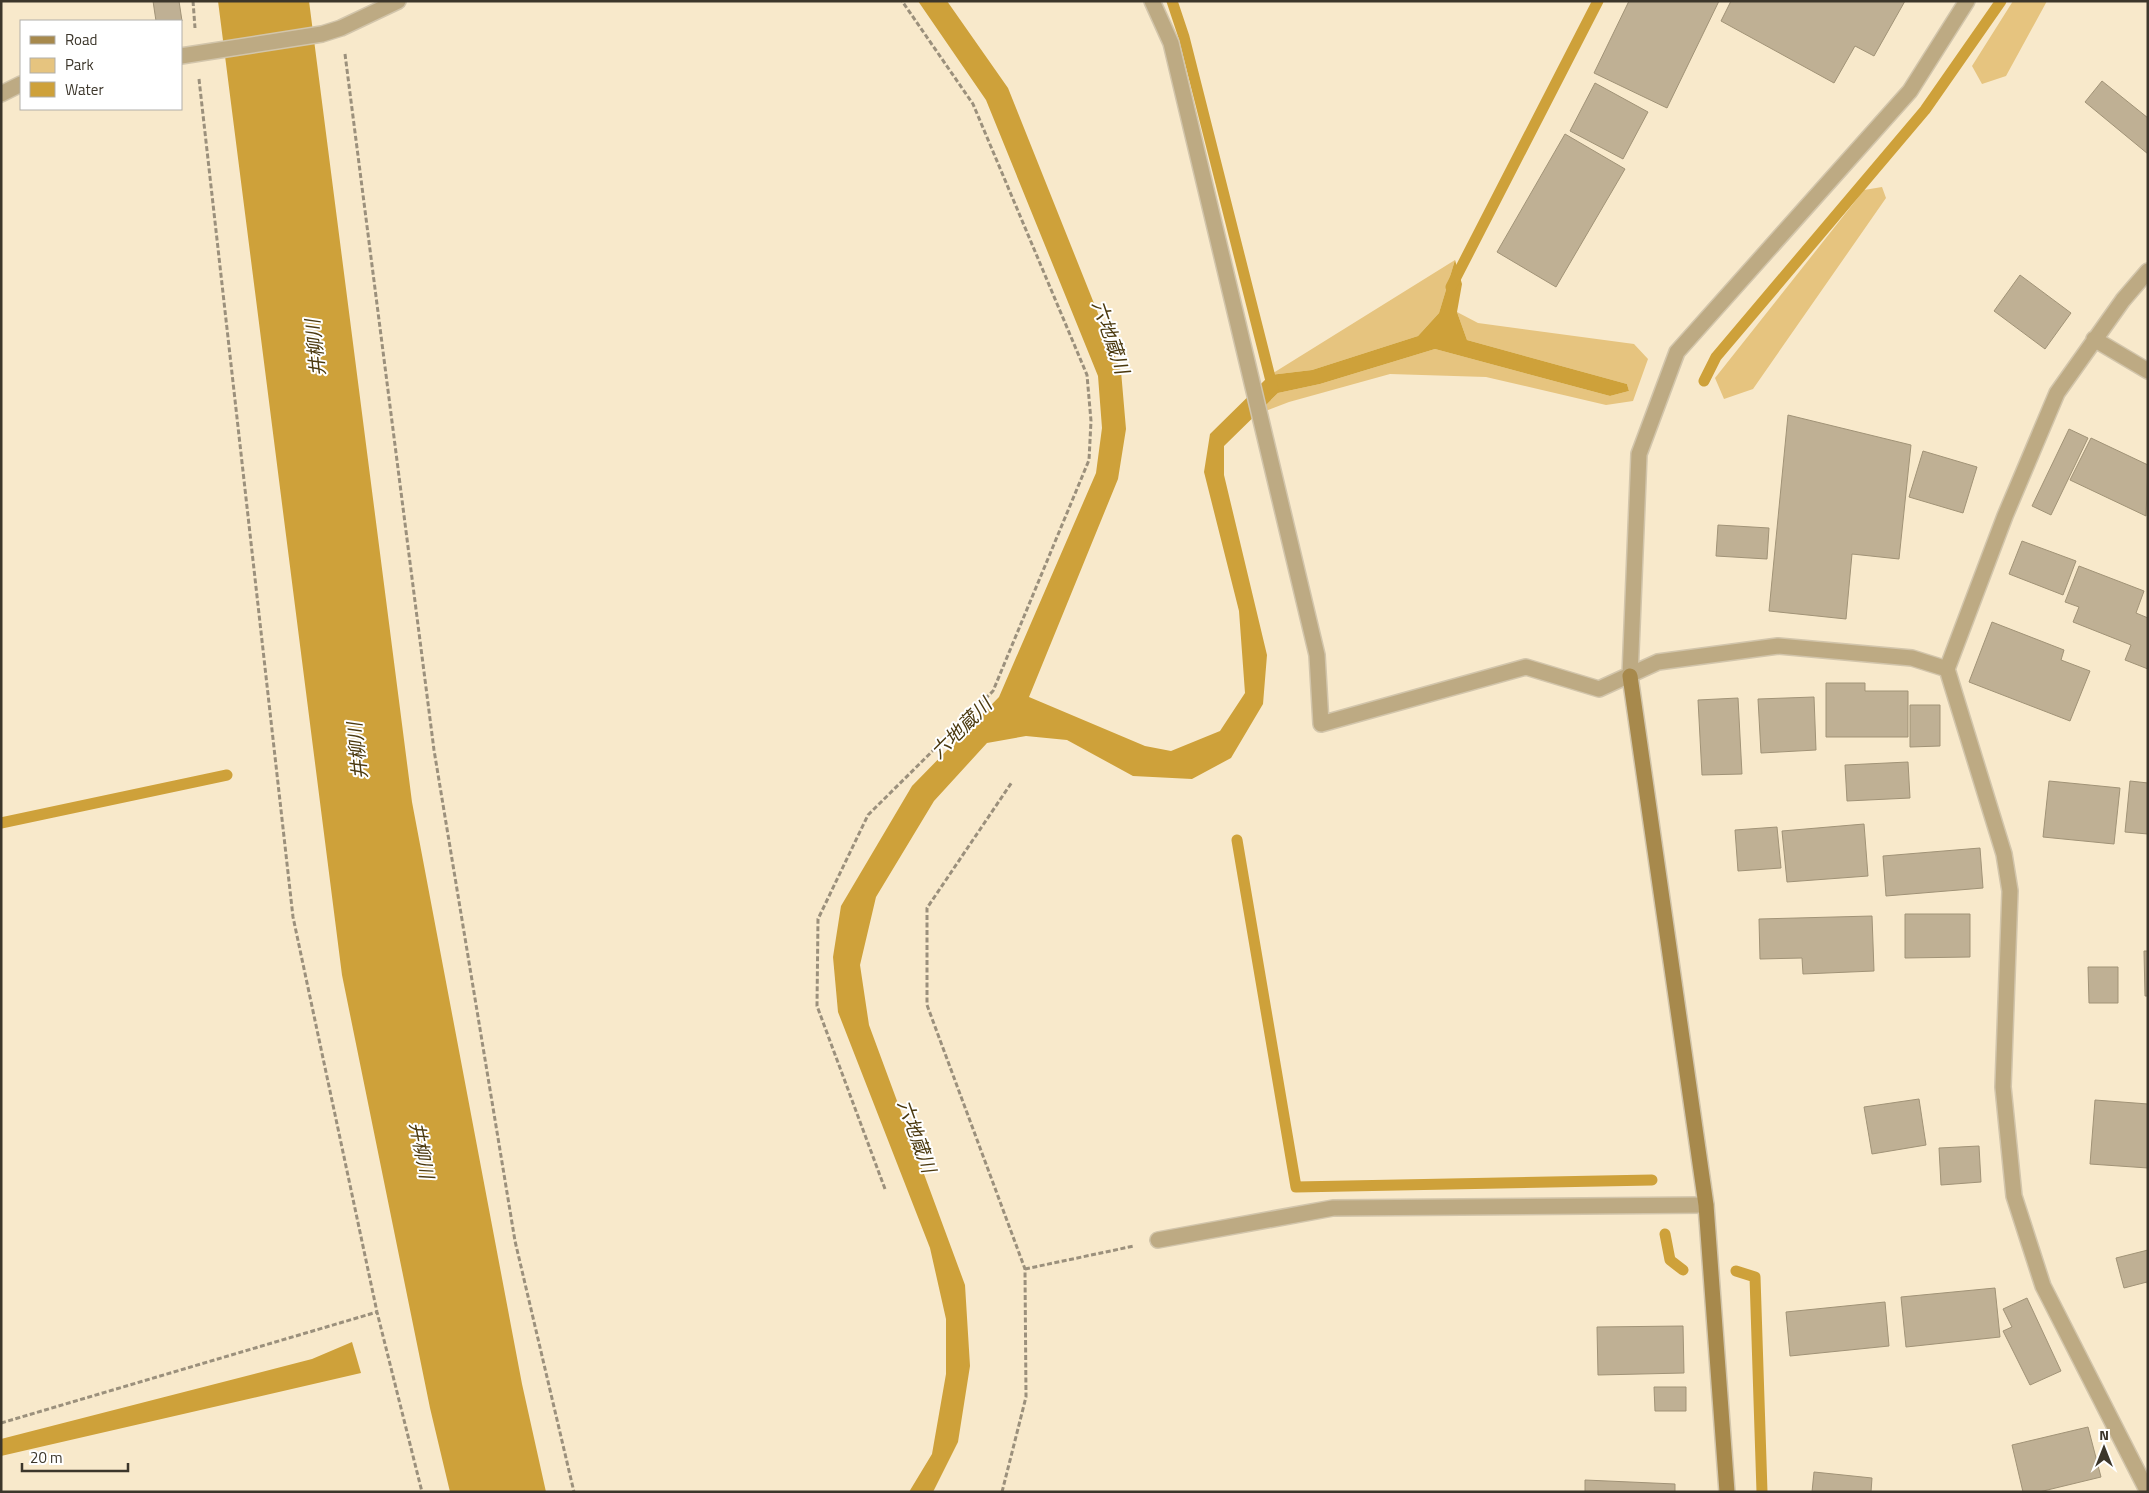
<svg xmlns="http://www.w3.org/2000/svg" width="2149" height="1493" viewBox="0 0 2149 1493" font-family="'Titillium Web','Noto Sans JP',sans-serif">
  <rect width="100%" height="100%" fill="#f8e9cb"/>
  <path fill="#e6c47f" d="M 2013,1 L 2047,1 L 2006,76 L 1982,84 L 1972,66 Z
    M 1882,187 L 1886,198 L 1753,389 L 1724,399 L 1715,378 L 1864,190 Z
    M 1455,260 L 1439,313 L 1418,336 L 1312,370 L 1270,375 Z
    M 1457,312 L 1478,323 L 1634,344 L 1648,359 L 1633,401 L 1606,405 L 1486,377 L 1390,374 L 1289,402 L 1255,415 L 1278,393 L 1320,384 L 1435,349 L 1610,396 L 1629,391 L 1627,384 L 1467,340 Z"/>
  <path fill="#cea13a" d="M 218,1 L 309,1 L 412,802 L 522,1384 L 546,1492 L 450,1492 L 430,1408 L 342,975 Z
    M 918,1 L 947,1 L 1008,88 L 1121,371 L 1126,429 L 1118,479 L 1029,697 L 1145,746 L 1171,751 L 1220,731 L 1245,693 L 1239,611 L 1204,472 L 1210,434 L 1270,375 L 1312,370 L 1418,336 L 1439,313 L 1455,260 L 1462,284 L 1457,312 L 1467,340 L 1627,384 L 1629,391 L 1610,396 L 1435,349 L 1320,384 L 1278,393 L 1224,446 L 1224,475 L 1267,655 L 1263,704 L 1231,758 L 1192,779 L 1133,776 L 1067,740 L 1026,736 L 987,743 L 934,801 L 876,897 L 860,965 L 869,1025 L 965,1285 L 970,1366 L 958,1442 L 933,1492 L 909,1492 L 932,1454 L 946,1374 L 946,1319 L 930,1248 L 838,1012 L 833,957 L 841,906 L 912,786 L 999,697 L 1096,473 L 1102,428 L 1098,376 L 986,100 Z
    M 352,1342 L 361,1373 L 1,1456 L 1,1439 L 312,1359 Z"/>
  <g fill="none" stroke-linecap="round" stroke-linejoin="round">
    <path stroke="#cea13a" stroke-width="11" d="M 1172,1 L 1184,37 L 1273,389
      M 1451,287 L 1598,1
      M 1704,381 L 1716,357 L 1925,110 L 2001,1
      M 1,823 L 227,775
      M 1237,840 L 1296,1187 L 1652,1180
      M 1665,1234 L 1670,1260 L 1683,1270
      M 1736,1271 L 1755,1277 L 1762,1492"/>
  </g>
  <path fill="#bfb094" stroke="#a19377" d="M 153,1 L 179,1 L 182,21 L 156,21 Z
    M 1629,1 L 1719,1 L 1667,108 L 1594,73 Z
    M 1731,1 L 1905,1 L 1874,56 L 1855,46 L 1834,83 L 1721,21 Z
    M 2102,81 L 2148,118 L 2148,154 L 2085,102 Z
    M 1595,83 L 1648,112 L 1623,159 L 1570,131 Z
    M 1565,134 L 1625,169 L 1556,287 L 1497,252 Z
    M 2020,275 L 2071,313 L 2045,349 L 1994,311 Z
    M 1788,415 L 1911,445 L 1899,559 L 1852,554 L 1846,619 L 1769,611 Z
    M 2069,429 L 2088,438 L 2051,515 L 2032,506 Z
    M 2091,438 L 2148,465 L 2146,516 L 2070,480 Z
    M 1923,451 L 1977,467 L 1963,513 L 1909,497 Z
    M 1718,525 L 1769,528 L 1767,559 L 1716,556 Z
    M 2022,541 L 2076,561 L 2063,595 L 2009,574 Z
    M 2079,566 L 2144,591 L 2136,613 L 2148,618 L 2148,669 L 2125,660 L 2131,645 L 2073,622 L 2079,607 L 2065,602 Z
    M 1992,622 L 2064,650 L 2061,660 L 2090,671 L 2070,721 L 1969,682 Z
    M 1826,683 L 1865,683 L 1865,691 L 1908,691 L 1908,737 L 1826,737 Z
    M 1814,697 L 1816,750 L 1761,753 L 1758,699 Z
    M 1738,698 L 1742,774 L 1702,775 L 1698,700 Z
    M 1910,705 L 1940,705 L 1940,746 L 1910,747 Z
    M 1908,762 L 1910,798 L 1847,801 L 1845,765 Z
    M 2049,781 L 2120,788 L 2114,844 L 2043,837 Z
    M 2130,781 L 2148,783 L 2148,834 L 2125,832 Z
    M 1864,824 L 1868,876 L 1787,882 L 1782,831 Z
    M 1777,827 L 1781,868 L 1738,871 L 1735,830 Z
    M 1980,848 L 1983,888 L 1886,896 L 1883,856 Z
    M 1905,914 L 1970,914 L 1970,957 L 1905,958 Z
    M 1872,916 L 1874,971 L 1803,974 L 1802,958 L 1760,959 L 1759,919 Z
    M 2144,951 L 2148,951 L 2148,996 L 2145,996 Z
    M 2088,967 L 2118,967 L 2118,1003 L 2089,1003 Z
    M 1919,1099 L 1926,1145 L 1872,1154 L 1864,1107 Z
    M 2095,1100 L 2148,1104 L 2148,1168 L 2090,1164 Z
    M 1979,1146 L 1981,1182 L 1941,1185 L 1939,1148 Z
    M 2148,1250 L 2148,1287 L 2147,1282 L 2124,1288 L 2116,1258 Z
    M 1995,1288 L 2000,1337 L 1906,1347 L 1901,1297 Z
    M 2027,1298 L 2061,1371 L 2030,1385 L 2003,1331 L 2012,1327 L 2003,1309 Z
    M 1885,1302 L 1889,1346 L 1790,1356 L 1786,1312 Z
    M 1683,1326 L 1684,1373 L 1598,1375 L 1597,1327 Z
    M 1654,1387 L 1686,1387 L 1686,1411 L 1655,1411 Z
    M 2088,1427 L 2101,1477 L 2039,1492 L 2023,1492 L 2012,1445 Z
    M 1814,1472 L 1872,1478 L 1871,1492 L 1812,1492 Z
    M 1585,1480 L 1675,1484 L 1675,1492 L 1585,1492 Z"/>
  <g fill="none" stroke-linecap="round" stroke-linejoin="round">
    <g stroke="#d2c5ab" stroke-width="18">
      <path id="street" d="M 1152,1 L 1171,43 L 1317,655 L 1321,724 L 1526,667 L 1599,689 L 1658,662 L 1778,646 L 1912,658 L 1947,669 L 2005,516 L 2057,393 L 2123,300 L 2148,271
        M 181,56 L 322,34 L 341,28 L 398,1
        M 1,94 L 21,84
        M 2094,339 L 2148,371
        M 1947,669 L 2004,854 L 2010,891 L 2003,1087 L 2014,1196 L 2043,1286 L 2148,1492
        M 1630,676 L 1639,454 L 1677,352 L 1910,91 L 1967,1
        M 1158,1240 L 1333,1208 L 1706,1205"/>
    </g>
    <g stroke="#d2c5ab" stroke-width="18">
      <path id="secondary" d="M 1630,676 L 1706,1205 L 1727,1492"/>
    </g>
    <path stroke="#9b907c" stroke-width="3" stroke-dasharray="5 2.5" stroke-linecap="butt" d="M 193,1 L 195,28
      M 345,54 L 434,750 L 515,1241 L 574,1492
      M 199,79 L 293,917 L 377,1312 L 422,1492
      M 885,1189 L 817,1006 L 818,919 L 868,815 L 993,691 L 1089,460 L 1091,421 L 1087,375 L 973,104 L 902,1
      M 1025,1269 L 1134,1246
      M 1,1423 L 377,1312
      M 1002,1492 L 1026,1397 L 1025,1269 L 927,1005 L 927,908 L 1012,782"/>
    <use href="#street" stroke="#bdaa83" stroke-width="15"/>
    <use href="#secondary" stroke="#a7894c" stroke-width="15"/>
  </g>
  <g text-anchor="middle" stroke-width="4" stroke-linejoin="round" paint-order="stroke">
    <g font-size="19" font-style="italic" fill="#4b390e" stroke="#fff">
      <text transform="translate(1111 337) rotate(71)" y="7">六地蔵川</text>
      <text transform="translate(315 348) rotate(-96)" y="7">井柳川</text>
      <text transform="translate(961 728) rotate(-45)" y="7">六地蔵川</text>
      <text transform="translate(357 751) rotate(-96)" y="7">井柳川</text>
      <text transform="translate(917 1136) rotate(70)" y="7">六地蔵川</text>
      <text transform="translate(422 1150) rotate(79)" y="7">井柳川</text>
    </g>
  </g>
  <rect width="2149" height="1493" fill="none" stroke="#3c362b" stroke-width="5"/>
  <rect x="20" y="20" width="162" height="90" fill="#ffffff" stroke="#b1afaa"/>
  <rect x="30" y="36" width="25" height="8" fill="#a7894c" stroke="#b1afaa"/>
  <text x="65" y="45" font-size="15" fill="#3c362b">Road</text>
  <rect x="30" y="58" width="25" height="15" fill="#e6c47f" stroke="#b1afaa"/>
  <text x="65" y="70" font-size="15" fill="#3c362b">Park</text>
  <rect x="30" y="82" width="25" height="15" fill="#cea13a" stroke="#b1afaa"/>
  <text x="65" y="95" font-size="15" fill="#3c362b">Water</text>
  <g transform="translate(2104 1448)" stroke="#ffffff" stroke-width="4" paint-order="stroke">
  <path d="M0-4L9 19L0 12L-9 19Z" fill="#3c362b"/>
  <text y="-8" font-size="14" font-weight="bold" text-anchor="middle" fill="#3c362b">N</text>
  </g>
  <path d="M22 1463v8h106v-8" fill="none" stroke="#3c362b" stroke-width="2.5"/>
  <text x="30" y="1463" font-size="15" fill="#3c362b" stroke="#ffffff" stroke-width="4" paint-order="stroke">20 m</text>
</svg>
